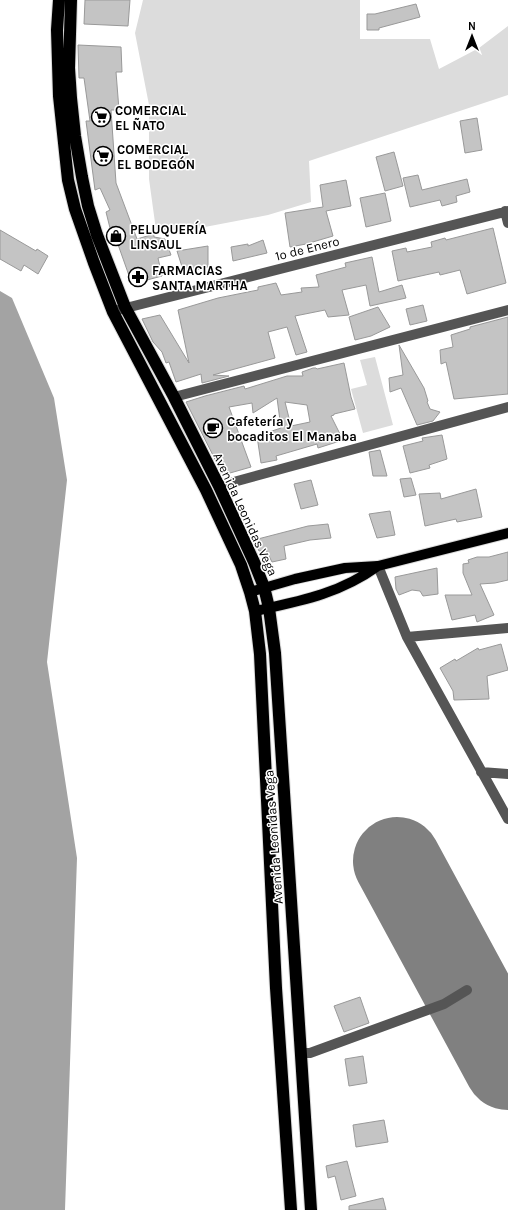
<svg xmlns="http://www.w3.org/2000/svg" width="508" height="1210" viewBox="0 0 508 1210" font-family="Karla,sans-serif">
  <rect width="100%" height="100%" fill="#fff"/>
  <path fill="#dcdcdc" d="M 143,0 L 360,0 L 360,39 L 430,39 L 439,69 L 479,48 L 508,26 L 508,95 L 309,161 L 311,202 L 268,215 L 189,230 L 156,230 L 149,179 L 149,105 L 135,33 Z
    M 375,357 L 393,425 L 363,433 L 351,389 L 367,385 L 360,360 Z"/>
  <path fill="#a3a3a3" d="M 0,291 L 12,298 L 54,398 L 67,480 L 47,662 L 77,858 L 65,1210 L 0,1210 Z"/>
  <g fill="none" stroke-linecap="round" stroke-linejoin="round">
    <path stroke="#808080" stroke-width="88" d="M 397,861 L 508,1066"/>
  </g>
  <path fill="#c4c4c4" stroke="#999" fill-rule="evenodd" d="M 85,0 L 130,0 L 128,26 L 84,24 Z
    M 416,4 L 420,17 L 379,28 L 379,30 L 367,30 L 367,14 L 375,14 Z
    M 78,45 L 121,47 L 122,72 L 116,72 L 119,110 L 111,110 L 116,183 L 137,239 L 154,234 L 154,237 L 165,239 L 171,255 L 158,258 L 162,276 L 132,284 L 115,236 L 112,236 L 106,212 L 110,210 L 100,188 L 95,190 L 86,121 L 90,121 L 84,78 L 79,78 Z
    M 477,118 L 482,150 L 465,153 L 460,121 Z
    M 394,152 L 403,186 L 385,191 L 376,157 Z
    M 418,175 L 422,190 L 467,179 L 470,192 L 456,196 L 457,202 L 442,206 L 440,200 L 410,207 L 403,178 Z
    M 346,180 L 351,206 L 326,211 L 333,236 L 306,244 L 290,247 L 285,213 L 323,207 L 320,185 Z
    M 385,193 L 391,221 L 366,227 L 360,198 Z
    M 493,228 L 506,283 L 467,294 L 460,270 L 440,275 L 439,272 L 398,281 L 392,251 L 406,248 L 407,252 L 432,247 L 431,242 L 445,238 L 446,240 Z
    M 0,230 L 36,251 L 37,249 L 48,256 L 38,274 L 24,265 L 21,271 L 0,259 Z
    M 263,240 L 267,253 L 233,261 L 231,247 L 248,244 L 248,246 Z
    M 208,246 L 208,267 L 184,273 L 177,251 Z
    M 372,257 L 379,292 L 402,285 L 406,298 L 370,306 L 366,285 L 342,290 L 349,315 L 328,317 L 325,310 L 295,316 L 307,352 L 296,355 L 287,327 L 268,332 L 275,358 L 213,375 L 229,376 L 202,383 L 201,374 L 176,382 L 169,362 L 166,363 L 162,352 L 153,342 L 142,319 L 160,315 L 189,363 L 178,310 L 218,298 L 258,290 L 258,287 L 276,283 L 281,295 L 302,292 L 301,288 L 319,287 L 316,275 L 346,267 L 345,263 Z
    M 423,305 L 427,321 L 410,325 L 406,309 Z
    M 378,307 L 390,327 L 371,336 L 355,340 L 349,317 Z
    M 508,317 L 508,394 L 454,399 L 446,362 L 441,364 L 440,350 L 453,347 L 451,335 L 470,329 L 470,327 Z
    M 399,345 L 424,388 L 428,401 L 427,402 L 430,409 L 440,412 L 433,421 L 417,425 L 401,388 L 390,392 L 389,378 L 403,375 Z
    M 344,363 L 351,397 L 355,409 L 334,414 L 334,415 L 331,416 L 343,440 L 318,448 L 317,444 L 276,456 L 277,460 L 261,463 L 257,436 L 281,428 L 277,398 L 253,413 L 252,403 L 229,407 L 251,467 L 223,475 L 186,402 L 205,396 L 244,386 L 245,389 L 287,376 L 303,376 L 302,372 L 313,368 L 316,368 L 317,369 ZM 285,402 L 307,405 L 310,422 L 291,426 Z
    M 442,435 L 447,459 L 429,465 L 430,468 L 410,473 L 403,446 L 423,441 L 422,438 Z
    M 380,450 L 387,476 L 373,476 L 369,452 Z
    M 411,478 L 416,495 L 404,497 L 400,479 Z
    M 311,480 L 318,505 L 301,509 L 294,484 Z
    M 476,489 L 482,517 L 457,522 L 456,519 L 425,526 L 419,494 L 440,493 L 441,499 Z
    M 390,511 L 395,535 L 377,538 L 369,514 Z
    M 328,524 L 331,538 L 310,540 L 284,546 L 286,559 L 272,562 L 266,550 L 259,551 L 254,540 L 308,526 Z
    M 508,552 L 508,580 L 495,583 L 480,584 L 494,615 L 477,622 L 475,615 L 452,620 L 445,595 L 472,595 L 463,573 L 463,564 L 469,563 L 468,560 L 477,557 L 489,557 Z
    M 437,568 L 438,594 L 423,596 L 420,591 L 412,590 L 399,595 L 396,589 L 395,577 Z
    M 501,644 L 508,670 L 487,676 L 489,699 L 454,700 L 453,691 L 440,668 L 455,659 L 456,661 L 478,648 L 479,650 Z
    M 360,997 L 369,1023 L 344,1032 L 334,1006 Z
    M 363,1056 L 367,1083 L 349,1086 L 345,1059 Z
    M 384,1120 L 388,1142 L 356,1147 L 353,1125 Z
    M 347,1161 L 356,1196 L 341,1200 L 335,1176 L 328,1178 L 326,1166 Z
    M 383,1198 L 386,1210 L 349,1210 L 349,1206 Z"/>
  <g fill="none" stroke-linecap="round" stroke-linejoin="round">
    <g stroke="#dbdbdb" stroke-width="12">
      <path id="major" d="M 250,592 L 295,579 L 345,568 L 378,566 L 508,533
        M 255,611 C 301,601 339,594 378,566"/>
    </g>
    <g stroke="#dbdbdb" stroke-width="14">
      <path id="highway" d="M 59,0 L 57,30 L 59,96 L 68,180 L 75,209 L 94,263 L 113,312 L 206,490 L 241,565 L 250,592 L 255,611 L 260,654 L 276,988 L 291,1210
        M 71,0 L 69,68 L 71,98 L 75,136 L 82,177 L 88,206 L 97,235 L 125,307 L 174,397 L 219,486 L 254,562 L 264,587 L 269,608 L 275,653 L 311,1210"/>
    </g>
    <path stroke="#555" stroke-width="10" d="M 505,211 L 508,223
      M 118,310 L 508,211
      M 174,397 L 508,310
      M 219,486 L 508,407
      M 378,566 L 407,637 L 508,819
      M 407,637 L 508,628
      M 481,772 L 508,774
      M 301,1053 L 310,1053 L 444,1004 L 467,990"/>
    <use href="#major" stroke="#000" stroke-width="10"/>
    <use href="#highway" stroke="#000" stroke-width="12"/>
  </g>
  <defs>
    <g id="supermarket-ring" transform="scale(1)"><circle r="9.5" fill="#fff" stroke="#000" stroke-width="1.5"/><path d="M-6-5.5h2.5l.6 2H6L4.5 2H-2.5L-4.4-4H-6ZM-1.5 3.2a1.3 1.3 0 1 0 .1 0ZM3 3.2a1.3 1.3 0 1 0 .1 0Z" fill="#000"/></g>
    <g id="shop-ring" transform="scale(1)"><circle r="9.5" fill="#fff" stroke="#000" stroke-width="1.5"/><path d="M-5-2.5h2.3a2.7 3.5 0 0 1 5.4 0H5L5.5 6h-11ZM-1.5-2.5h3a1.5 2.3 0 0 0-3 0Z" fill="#000"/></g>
    <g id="pharmacy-ring" transform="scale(1)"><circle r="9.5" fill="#fff" stroke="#000" stroke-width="1.5"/><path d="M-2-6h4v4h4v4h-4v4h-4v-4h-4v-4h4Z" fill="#000"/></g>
    <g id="cafe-ring" transform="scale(1)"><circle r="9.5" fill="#fff" stroke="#000" stroke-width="1.5"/><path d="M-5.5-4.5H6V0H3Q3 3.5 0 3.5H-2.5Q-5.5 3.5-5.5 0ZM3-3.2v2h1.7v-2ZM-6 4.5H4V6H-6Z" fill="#000"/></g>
  </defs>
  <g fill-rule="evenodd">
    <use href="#supermarket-ring" x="101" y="117"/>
    <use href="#supermarket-ring" x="103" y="156"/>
    <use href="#shop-ring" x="116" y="236"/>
    <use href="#pharmacy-ring" x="138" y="277"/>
    <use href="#cafe-ring" x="213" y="428"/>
  </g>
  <g text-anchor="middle" stroke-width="3" stroke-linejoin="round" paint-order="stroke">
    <g font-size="13" font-weight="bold" fill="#000" stroke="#fff" text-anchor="start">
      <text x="115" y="115">COMERCIAL<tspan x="115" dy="15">EL ÑATO</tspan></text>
      <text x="117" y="154">COMERCIAL<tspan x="117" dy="15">EL BODEGÓN</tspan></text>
      <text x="130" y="234">PELUQUERÍA<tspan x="130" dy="15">LINSAUL</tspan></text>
      <text x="152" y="275">FARMACIAS<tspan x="152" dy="15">SANTA MARTHA</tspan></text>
      <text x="227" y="426">Cafetería y<tspan x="227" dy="15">bocaditos El Manaba</tspan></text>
    </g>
    <g font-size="13" fill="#000" stroke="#fff">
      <text transform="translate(307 248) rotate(-14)" y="5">1º de Enero</text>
      <text transform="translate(246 514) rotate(65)" y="5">Avenida Leonidas Vega</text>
      <text transform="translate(273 837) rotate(-94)" y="5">Avenida Leonidas Vega</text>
    </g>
  </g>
  <g transform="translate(472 36)" stroke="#ffffff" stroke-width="3" paint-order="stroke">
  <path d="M0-3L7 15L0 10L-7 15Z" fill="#000000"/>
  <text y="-6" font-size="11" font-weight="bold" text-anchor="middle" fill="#000000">N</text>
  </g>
</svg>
